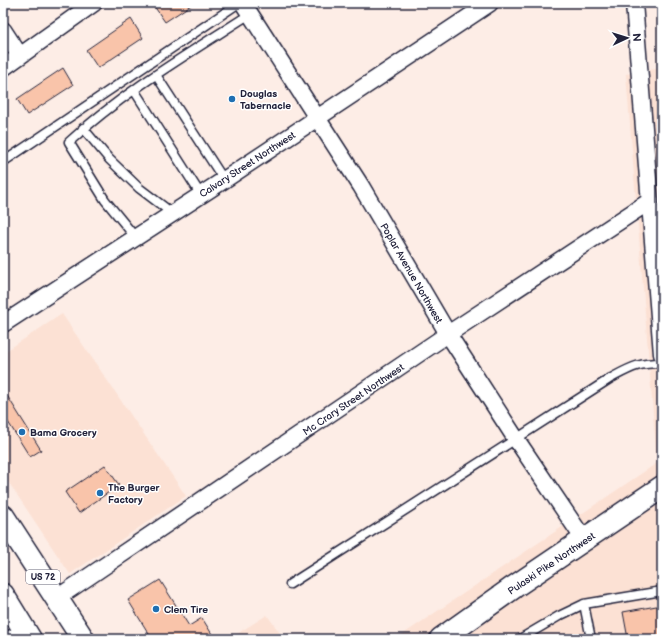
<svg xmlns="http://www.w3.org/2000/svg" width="665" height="642" viewBox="0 0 665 642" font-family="'Balsamiq Sans',sans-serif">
  <rect width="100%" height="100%" fill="#fdede6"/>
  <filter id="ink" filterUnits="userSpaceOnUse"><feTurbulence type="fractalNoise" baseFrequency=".025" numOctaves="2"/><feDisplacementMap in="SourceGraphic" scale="8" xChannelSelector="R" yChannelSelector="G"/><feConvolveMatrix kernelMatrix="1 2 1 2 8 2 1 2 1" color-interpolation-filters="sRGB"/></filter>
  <g filter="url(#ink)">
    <path fill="#fce1d4" d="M 662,68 L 662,639 L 396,639 L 657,463 L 626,74 Z
      M 62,314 L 186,496 L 70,574 L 3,474 L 3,353 Z
      M 267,615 L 284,639 L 230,639 L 243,630 Z"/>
    <path fill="#f9c4aa" stroke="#22223b" d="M 152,3 L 194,3 L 165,22 Z
      M 131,19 L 143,38 L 98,68 L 86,50 Z
      M 63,68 L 73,85 L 27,115 L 17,99 Z
      M 3,389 L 41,450 L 30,457 L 3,414 Z
      M 105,465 L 119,485 L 79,513 L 65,492 Z
      M 160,580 L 189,626 L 202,618 L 215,639 L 152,639 L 128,600 Z
      M 662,605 L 662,639 L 628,639 L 623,612 Z"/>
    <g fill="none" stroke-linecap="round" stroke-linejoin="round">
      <g stroke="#22223b" stroke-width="11">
        <path id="lane" d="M 156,75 L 224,180
          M 134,90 L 201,195
          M 83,128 L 109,159 L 139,188 L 172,213
          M 3,162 L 239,3
          M 136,238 L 105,200 L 69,142 C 123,92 188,54 250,14
          M 290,584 L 611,378 C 632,367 638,363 662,363
          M 3,638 L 23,628
          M 520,639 L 559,616 L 584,604
          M 591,639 L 584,604 L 662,591"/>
      </g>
      <g stroke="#22223b" stroke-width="19">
        <path id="street" d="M 243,3 L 361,186 L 448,334 L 516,439 L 585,541
          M 634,3 L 662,354
          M 3,30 L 20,56
          M 3,68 L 94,3
          M 3,324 L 224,180 L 490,3
          M 57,598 L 448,334 L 650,201"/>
      </g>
      <g stroke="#22223b" stroke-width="25">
        <path id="secondary" d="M 441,639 L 514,587 L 662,487"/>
      </g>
      <g stroke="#22223b" stroke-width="25">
        <path id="highway" d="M 3,516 L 83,639
          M 3,595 L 30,639"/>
      </g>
      <use href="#lane" stroke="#fff" stroke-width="8"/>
      <use href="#street" stroke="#fff" stroke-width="16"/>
      <use href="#secondary" stroke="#fff" stroke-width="22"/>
      <use href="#highway" stroke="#fff" stroke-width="22"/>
    </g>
  </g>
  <g fill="#1f6fb2" stroke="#fff" stroke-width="1.5">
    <circle cx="232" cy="99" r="4"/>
    <circle cx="22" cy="432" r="4"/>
    <circle cx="100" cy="493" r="4"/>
    <circle cx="156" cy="609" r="4"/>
  </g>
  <g text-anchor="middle" stroke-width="3" stroke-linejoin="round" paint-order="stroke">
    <rect fill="#fff" stroke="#646476" stroke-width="1" x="26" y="570" width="34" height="14" rx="3"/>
    <g font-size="9" font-weight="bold" fill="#22223b">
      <text x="43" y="580">US 72</text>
    </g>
    <g font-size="10" font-weight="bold" fill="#22223b" stroke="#fff" text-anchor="start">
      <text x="240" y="97">Douglas<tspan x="240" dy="12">Tabernacle</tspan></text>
      <text x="30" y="436">Bama Grocery</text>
      <text x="108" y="491">The Burger<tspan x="108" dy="12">Factory</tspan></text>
      <text x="164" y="613">Clem Tire</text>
    </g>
    <g font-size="10" fill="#22223b" stroke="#fff">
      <text transform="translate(247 164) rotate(-33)" y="4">Calvary Street Northwest</text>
      <text transform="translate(412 273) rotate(60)" y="4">Poplar Avenue Northwest</text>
      <text transform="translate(353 399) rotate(-34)" y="4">Mc Crary Street Northwest</text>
      <text transform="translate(551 563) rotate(-34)" y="4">Pulaski Pike Northwest</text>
    </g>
  </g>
  <rect width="665" height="642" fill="none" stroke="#fff" stroke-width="16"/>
  <rect x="8" y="8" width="649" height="626" fill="none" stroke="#22223b" stroke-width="1.5" filter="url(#ink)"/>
  <g transform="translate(627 38) rotate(86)" stroke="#ffffff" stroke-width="3" paint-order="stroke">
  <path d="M0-3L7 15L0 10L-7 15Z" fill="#22223b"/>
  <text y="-6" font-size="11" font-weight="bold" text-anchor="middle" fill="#22223b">N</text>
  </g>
</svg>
